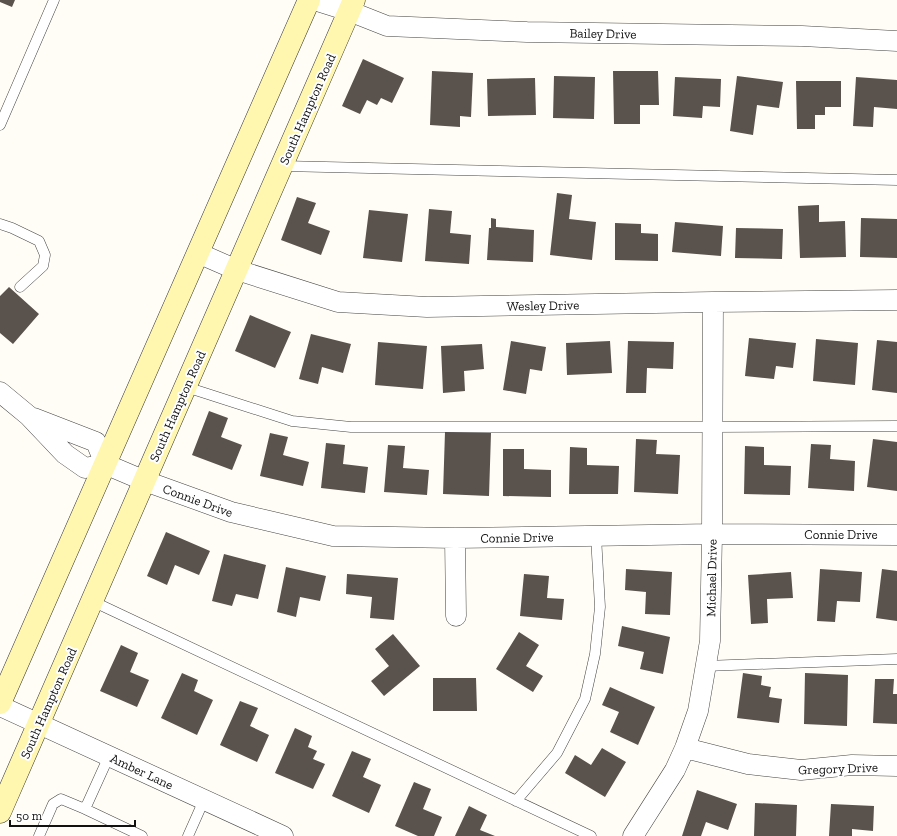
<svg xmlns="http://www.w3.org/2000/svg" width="897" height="836" viewBox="0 0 897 836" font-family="'Zilla Slab',serif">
  <rect width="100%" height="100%" fill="#fffdf5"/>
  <path fill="#5a524d" d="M 0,0 L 15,0 L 12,7 L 0,2 Z
    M 363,59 L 404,78 L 392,103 L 381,98 L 377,105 L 367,100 L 360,114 L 342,106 Z
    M 432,71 L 473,73 L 471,117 L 460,116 L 460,127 L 430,125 Z
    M 613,71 L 658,71 L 659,105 L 640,105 L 640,124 L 614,124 Z
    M 554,76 L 595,77 L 594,119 L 553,118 Z
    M 737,76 L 783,82 L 779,108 L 757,105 L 753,135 L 730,131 Z
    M 675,77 L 721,79 L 720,107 L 703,106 L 702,118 L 673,116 Z
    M 856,77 L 897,80 L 897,109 L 874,107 L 873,127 L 853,126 Z
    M 535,78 L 536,115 L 488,116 L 487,79 Z
    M 796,81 L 841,81 L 841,107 L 825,107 L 825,115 L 815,115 L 815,129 L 797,129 Z
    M 557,193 L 572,195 L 569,219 L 596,222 L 592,260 L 550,255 Z
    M 297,197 L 316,203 L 308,223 L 330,231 L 321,255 L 281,240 Z
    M 819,205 L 819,222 L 845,221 L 846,257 L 800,258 L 798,206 Z
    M 429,209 L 452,211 L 450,233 L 471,235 L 469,264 L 425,261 Z
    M 369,210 L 408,214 L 402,262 L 363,258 Z
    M 491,218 L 496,219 L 496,227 L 534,230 L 533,262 L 487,260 L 489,228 L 491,228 Z
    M 861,218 L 897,219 L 897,258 L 860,257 Z
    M 675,222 L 723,226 L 721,256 L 672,252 Z
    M 615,223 L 641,224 L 641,233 L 658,234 L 658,261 L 615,260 Z
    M 736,228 L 783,229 L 782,259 L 735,258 Z
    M 9,287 L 39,314 L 13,344 L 0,333 L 0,296 Z
    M 250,315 L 291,332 L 275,368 L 235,351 Z
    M 311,334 L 351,344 L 343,373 L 322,367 L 318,384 L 299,379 Z
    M 749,338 L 796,343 L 793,368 L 776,366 L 774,379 L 745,376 Z
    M 816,339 L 858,343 L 855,385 L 813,381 Z
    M 877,340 L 897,342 L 897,393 L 872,390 Z
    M 511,341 L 546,347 L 542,371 L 530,369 L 526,394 L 503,390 Z
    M 610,341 L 612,373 L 567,375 L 566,343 Z
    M 628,341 L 674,342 L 673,369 L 647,368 L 646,393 L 626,393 Z
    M 378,342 L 427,346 L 423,389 L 375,385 Z
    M 482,344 L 484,369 L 464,371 L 465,391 L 443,393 L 441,346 Z
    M 209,411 L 228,418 L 221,437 L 242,445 L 232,470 L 192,455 Z
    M 445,432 L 491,433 L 489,496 L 443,494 Z
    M 270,433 L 288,437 L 283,455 L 309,462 L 303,486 L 260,476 Z
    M 636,439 L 657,440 L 656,454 L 680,455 L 678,494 L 634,492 Z
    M 873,439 L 897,442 L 897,491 L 867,487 Z
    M 326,443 L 345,445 L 343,464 L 368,467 L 365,493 L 321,488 Z
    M 811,444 L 831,445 L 830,459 L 855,461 L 854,491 L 808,488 Z
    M 388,445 L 405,446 L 403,468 L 429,470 L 427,495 L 384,492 Z
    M 745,446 L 764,447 L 764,465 L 791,466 L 790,495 L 744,494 Z
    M 570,447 L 587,448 L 587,465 L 619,466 L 618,494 L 569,494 Z
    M 503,449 L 524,449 L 524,469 L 551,470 L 551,497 L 503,496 Z
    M 166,532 L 210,551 L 199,575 L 175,565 L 167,585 L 147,576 Z
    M 224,554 L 266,565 L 258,599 L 236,594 L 232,606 L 212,601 Z
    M 286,567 L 326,576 L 320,601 L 300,597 L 296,617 L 277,612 Z
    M 626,569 L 672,572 L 670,615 L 645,614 L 646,592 L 625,590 Z
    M 820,569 L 862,572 L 860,602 L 837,601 L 835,622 L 817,621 Z
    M 882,569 L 897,571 L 897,621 L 876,618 Z
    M 791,572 L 793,598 L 767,599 L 768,623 L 751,624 L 748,575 Z
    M 347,574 L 398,578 L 394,620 L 370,618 L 372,597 L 346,594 Z
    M 524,574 L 549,576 L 547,598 L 564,599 L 562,620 L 520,616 Z
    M 622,626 L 670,637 L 663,674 L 640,669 L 644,652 L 618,646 Z
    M 519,632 L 539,645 L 526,666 L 543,676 L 533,692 L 496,669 Z
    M 393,634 L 420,666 L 384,696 L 371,681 L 389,666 L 375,649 Z
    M 121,645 L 138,653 L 130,672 L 149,680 L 137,707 L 100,691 Z
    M 182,673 L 198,680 L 194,691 L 213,700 L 197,735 L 161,718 Z
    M 743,673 L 762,676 L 761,685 L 771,687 L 769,697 L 782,699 L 779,723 L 737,718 Z
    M 805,673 L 848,675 L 847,726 L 804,724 Z
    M 433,678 L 476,678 L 477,711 L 433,711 Z
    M 875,679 L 894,679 L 893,694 L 897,694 L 897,724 L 873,723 Z
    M 610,687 L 655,707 L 638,745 L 610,732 L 619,712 L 602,705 Z
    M 240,701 L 258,708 L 250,726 L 269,735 L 257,762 L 220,745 Z
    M 295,728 L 312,736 L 308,747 L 317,751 L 313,759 L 325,764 L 313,789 L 275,773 Z
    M 602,748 L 626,762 L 605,797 L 565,773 L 575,755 L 591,765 Z
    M 352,751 L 371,759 L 363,777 L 381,785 L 369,813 L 332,796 Z
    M 414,782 L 431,789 L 423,809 L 442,817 L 434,836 L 418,836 L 395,826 Z
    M 697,790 L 737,804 L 728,830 L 706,822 L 701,836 L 682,836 Z
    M 755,803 L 797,805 L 796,836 L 754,836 Z
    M 831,804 L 874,806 L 873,831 L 852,829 L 852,836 L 829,836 Z
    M 469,806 L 487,815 L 480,830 L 495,836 L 455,836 Z"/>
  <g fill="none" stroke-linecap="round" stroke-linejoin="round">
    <g stroke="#444" stroke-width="11">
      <path id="service" d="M 0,125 L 54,0
        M 282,166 L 897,180
        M 0,224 L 12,228 L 39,241 L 45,255 L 43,266 L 20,287
        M 186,387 L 292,421 L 351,427 L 712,427 L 897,426
        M 92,601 L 591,836
        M 705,666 L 897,659
        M 109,756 L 85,809 L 142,836
        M 516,801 L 557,753 L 585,699 L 595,654 L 600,607 L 596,536
        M 39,836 L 53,804 L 61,799 L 85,809
        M 188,836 L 204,800"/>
    </g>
    <g stroke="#444" stroke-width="21">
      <path id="minor" d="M 314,0 L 349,11 L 387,26 L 527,32 L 802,36 L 897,41
        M 198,253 L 237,270 L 338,302 L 427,307 L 713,302 L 897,300
        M 0,392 L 29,416 L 65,454 L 85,468 L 105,464
        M 34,418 L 96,442 L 105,464
        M 105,464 L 145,481 L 231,512 L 333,536 L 455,538 L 712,534 L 897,535
        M 455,538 L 456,616
        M 0,706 L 283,836
        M 685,748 L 748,764 L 801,770 L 852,765 L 897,766
        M 633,836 L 675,770 L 685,748 L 698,711 L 710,641 L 712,534 L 713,302"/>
    </g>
    <g stroke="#333" stroke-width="23">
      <path id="secondary" d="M 0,703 L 309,0
        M 0,812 L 354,0"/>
    </g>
    <use href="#service" stroke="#fff" stroke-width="10"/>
    <use href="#minor" stroke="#fff" stroke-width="20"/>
    <use href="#secondary" stroke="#fff6b0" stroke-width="22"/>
  </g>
  <g text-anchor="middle" stroke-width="4" stroke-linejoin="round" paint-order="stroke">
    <g font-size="13" fill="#111" stroke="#fff">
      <text transform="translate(603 33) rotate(1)" y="5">Bailey Drive</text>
      <text transform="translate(307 109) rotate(-66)" y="5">South Hampton Road</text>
      <text transform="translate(543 305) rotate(-1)" y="5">Wesley Drive</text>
      <text transform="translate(177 406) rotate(-66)" y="5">South Hampton Road</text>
      <text transform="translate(198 500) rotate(20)" y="5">Connie Drive</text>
      <text x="841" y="539">Connie Drive</text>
      <text transform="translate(517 537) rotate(-1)" y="5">Connie Drive</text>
      <text transform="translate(711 578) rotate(-89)" y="5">Michael Drive</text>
      <text transform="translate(48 703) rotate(-66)" y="5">South Hampton Road</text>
      <text transform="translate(838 768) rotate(-2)" y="5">Gregory Drive</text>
      <text transform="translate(142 771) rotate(25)" y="5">Amber Lane</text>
    </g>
  </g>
  <path d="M10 820v6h125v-6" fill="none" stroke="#111111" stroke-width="2"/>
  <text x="16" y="820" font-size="12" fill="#111111" stroke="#ffffff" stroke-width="3" paint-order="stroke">50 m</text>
</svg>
